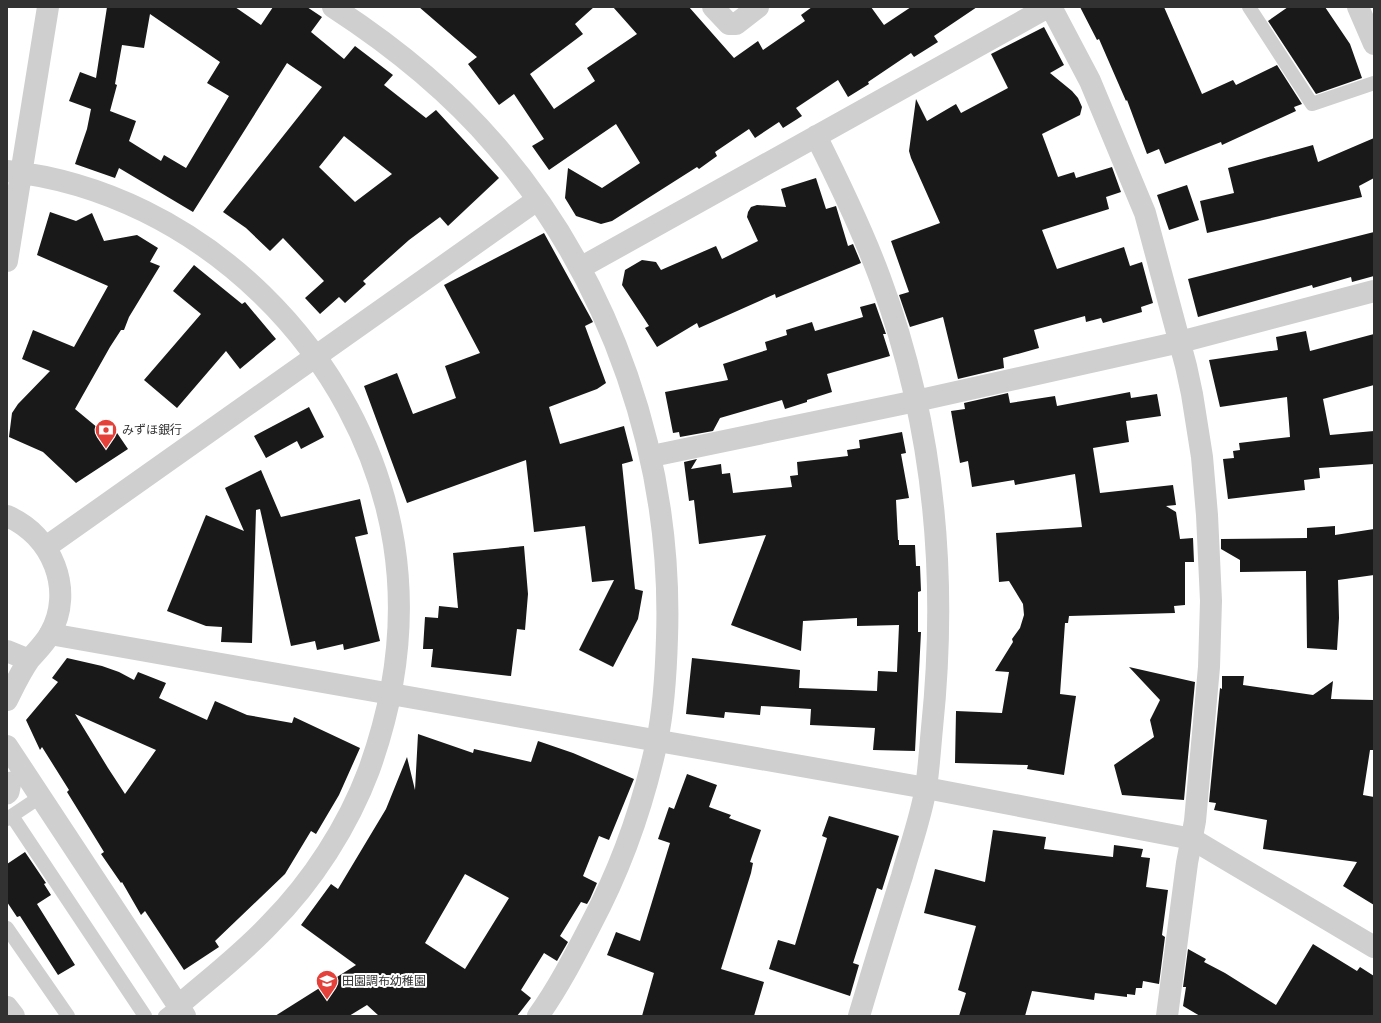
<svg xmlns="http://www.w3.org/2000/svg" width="1381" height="1023" viewBox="0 0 1381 1023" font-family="Figtree,'Noto Sans JP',sans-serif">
  <rect width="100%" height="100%" fill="#fff"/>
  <path fill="#191919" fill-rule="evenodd" d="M 107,7 L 235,7 L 261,25 L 273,7 L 307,7 L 322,17 L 311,32 L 344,59 L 355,46 L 393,75 L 384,85 L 426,118 L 436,110 L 499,178 L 448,226 L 440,217 L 409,240 L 363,281 L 366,284 L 345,303 L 339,297 L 320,314 L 305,298 L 324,281 L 283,238 L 270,251 L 246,228 L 223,212 L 322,87 L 287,63 L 193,212 L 119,168 L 115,178 L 75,164 L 87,129 L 91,109 L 69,101 L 80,72 L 96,78 ZM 150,14 L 220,62 L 207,83 L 229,96 L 186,168 L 164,155 L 161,161 L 129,141 L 136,121 L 110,111 L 117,85 L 115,84 L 122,45 L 144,48 ZM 344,136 L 392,174 L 355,202 L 319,167 Z
    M 419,7 L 594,7 L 575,24 L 583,34 L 530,74 L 554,109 L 595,81 L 587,68 L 637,34 L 613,7 L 689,7 L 734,58 L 758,41 L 763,50 L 805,21 L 801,15 L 812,7 L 871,7 L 884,25 L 911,7 L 977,7 L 934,36 L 938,42 L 914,57 L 911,53 L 868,82 L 869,84 L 848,97 L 838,80 L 796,108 L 802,116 L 783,128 L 779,122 L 755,138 L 749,129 L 715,152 L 717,156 L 699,169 L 697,167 L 612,221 L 601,224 L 576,216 L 565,198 L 568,168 L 602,188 L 640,163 L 616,124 L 549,170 L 532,146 L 544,139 L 514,94 L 499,105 L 468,64 L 477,57 Z
    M 1080,7 L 1164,7 L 1202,94 L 1233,80 L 1236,85 L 1277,65 L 1302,104 L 1294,107 L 1296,111 L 1222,145 L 1221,142 L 1165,164 L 1159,149 L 1147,154 L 1127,100 L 1126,101 L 1099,39 L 1097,40 Z
    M 1288,7 L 1325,7 L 1350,44 L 1362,78 L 1316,94 L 1268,21 Z
    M 1044,27 L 1064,65 L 1050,73 L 1072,91 L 1078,98 L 1082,107 L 1080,115 L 1042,134 L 1058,177 L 1074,172 L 1076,178 L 1112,167 L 1121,192 L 1106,197 L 1109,209 L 1042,230 L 1057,269 L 1124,247 L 1130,266 L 1142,262 L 1153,303 L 1141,307 L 1142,312 L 1103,323 L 1101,318 L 1086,322 L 1085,316 L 1034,330 L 1039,348 L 1003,358 L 1004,368 L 958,379 L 943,317 L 910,327 L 899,295 L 909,292 L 891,241 L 940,223 L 911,158 L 909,151 L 916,99 L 927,121 L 956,104 L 961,113 L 1008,88 L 991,54 Z
    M 1374,138 L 1374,178 L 1359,186 L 1362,197 L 1207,233 L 1200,201 L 1234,193 L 1228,168 L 1313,145 L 1318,162 Z
    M 816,178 L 826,209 L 836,206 L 848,246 L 853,244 L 861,263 L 776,298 L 775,294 L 699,328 L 697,323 L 657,347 L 645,328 L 649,326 L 622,285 L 625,270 L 642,260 L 656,262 L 661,270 L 716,246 L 722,259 L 758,241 L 747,217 L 748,212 L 751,207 L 757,205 L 786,207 L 781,189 Z
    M 1187,185 L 1199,220 L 1169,230 L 1157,195 Z
    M 50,212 L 76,221 L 92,213 L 104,241 L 137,235 L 158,248 L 150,262 L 160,266 L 129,317 L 124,330 L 121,330 L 110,347 L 75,409 L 104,433 L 113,427 L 128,449 L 76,483 L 43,452 L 9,437 L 12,413 L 18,404 L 50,371 L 22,359 L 33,330 L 74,347 L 108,286 L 37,255 Z
    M 1374,232 L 1374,276 L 1352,282 L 1351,277 L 1313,288 L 1312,285 L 1198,317 L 1188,279 Z
    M 544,233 L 593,322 L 585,326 L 606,383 L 597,389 L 549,407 L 560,444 L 624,426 L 633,461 L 622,464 L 635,589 L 643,591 L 638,619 L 613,667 L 579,650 L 614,580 L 592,582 L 585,526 L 534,532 L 526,460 L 407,503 L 364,386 L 397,373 L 413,414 L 456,398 L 445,366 L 480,353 L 444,285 Z
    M 194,265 L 242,304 L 245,302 L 276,339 L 240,369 L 226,351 L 177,408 L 144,380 L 201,314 L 173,291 Z
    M 875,303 L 886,334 L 883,334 L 890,356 L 827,374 L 832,392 L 807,400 L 807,402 L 785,409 L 782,400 L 720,418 L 713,431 L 680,437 L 679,432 L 673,433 L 665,392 L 728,380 L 723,364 L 767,350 L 765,342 L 787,335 L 786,330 L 812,322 L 815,331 L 863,317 L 860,307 Z
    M 1306,331 L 1310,351 L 1374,334 L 1374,385 L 1323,399 L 1330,435 L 1374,431 L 1374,464 L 1319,468 L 1320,478 L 1304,480 L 1305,490 L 1228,499 L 1223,459 L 1234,458 L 1233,451 L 1240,450 L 1239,443 L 1290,437 L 1287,397 L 1220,407 L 1209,360 L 1278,350 L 1276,337 Z
    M 1130,392 L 1131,398 L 1157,394 L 1161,416 L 1126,421 L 1129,442 L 1093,448 L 1100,493 L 1173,485 L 1176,505 L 1166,506 L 1176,512 L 1180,539 L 1193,538 L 1194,562 L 1185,562 L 1185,605 L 1174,606 L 1175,613 L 1069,616 L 1068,623 L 1065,623 L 1060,694 L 1076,696 L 1064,775 L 1027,769 L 1028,765 L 955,763 L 956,711 L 1002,713 L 1009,672 L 995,671 L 1013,642 L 1012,639 L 1020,628 L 1024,615 L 1023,604 L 1009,581 L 999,582 L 996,533 L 1082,527 L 1075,474 L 1015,485 L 1014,480 L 972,487 L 968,461 L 960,463 L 951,411 L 965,409 L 964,403 L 1008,393 L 1010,403 L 1055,396 L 1057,406 Z
    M 309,407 L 324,437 L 301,449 L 297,441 L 266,458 L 254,436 Z
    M 902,432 L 906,453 L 901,454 L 909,498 L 896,500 L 898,540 L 899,540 L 899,545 L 915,545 L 916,566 L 920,566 L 921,591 L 918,592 L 918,632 L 921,632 L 915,751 L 873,750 L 875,728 L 810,725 L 811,709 L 761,706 L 760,715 L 725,712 L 724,718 L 686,714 L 692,658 L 800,670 L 799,688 L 877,691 L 878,671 L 897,672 L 899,625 L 857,626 L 857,618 L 803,621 L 801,651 L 731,625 L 766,535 L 699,544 L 694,500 L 689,501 L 684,462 L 697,459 L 691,469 L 721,464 L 722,474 L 730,473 L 733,493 L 792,487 L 790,476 L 798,475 L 797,462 L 848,456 L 847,450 L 860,448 L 859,440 Z
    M 261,470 L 281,517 L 360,499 L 368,534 L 355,537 L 380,641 L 344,650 L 343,644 L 317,650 L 315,641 L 291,646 L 260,509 L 256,510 L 252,643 L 221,642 L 222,627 L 206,626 L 167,611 L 206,515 L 244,531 L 225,488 Z
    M 1335,526 L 1335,535 L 1374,529 L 1374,575 L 1338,580 L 1339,618 L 1337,650 L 1307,648 L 1306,571 L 1240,572 L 1240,560 L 1221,549 L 1221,539 L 1307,538 L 1307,528 Z
    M 524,546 L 528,594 L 525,630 L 517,629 L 511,676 L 431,667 L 433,649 L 423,649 L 425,617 L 438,618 L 439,606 L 458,608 L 453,553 Z
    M 67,658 L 102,666 L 119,672 L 134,680 L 138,672 L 166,683 L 159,698 L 207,720 L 215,701 L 247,715 L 292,723 L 294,717 L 360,748 L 339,795 L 316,834 L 311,831 L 285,874 L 215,941 L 219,947 L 184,970 L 145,911 L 141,915 L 122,882 L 121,883 L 101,854 L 104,852 L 67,792 L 69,790 L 42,747 L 40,750 L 26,720 L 58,682 L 52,678 ZM 75,714 L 156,750 L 125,794 L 108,768 Z
    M 1129,667 L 1195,682 L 1184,800 L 1122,795 L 1114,765 L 1154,737 L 1150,720 L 1160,700 Z
    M 1222,676 L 1244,676 L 1243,685 L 1313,695 L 1333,681 L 1331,699 L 1374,700 L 1374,750 L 1370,750 L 1363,795 L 1374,797 L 1374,905 L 1343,886 L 1357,862 L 1263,849 L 1267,820 L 1214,810 L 1216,803 L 1209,802 L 1220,688 L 1222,689 Z
    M 418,734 L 473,753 L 474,749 L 531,762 L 538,741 L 573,753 L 634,779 L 609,840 L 599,836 L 583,876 L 597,883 L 590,899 L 587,904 L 581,902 L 560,936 L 568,942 L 557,961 L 544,953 L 521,990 L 531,998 L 517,1016 L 379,1016 L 367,1005 L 349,1016 L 275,1016 L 356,965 L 301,925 L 331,884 L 338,889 L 386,809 L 407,757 L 415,790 ZM 465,874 L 509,898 L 465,969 L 425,943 Z
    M 687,774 L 717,785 L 709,807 L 731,815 L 729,818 L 761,830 L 750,862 L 753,863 L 751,873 L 721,969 L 764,982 L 754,1016 L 642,1016 L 654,973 L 607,955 L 616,932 L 640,941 L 670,843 L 658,839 L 669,807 L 674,809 Z
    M 829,816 L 899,836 L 882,890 L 877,888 L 853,963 L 859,965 L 850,996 L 769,969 L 778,940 L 795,945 L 827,838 L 822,836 Z
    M 993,830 L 1046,837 L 1044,849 L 1113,857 L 1114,845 L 1143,849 L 1141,857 L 1150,858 L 1146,887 L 1168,890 L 1162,935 L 1165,937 L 1159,984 L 1143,981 L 1142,988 L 1136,988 L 1135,995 L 1127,994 L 1127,997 L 1095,993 L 1094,1000 L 1032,991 L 1025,1016 L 959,1016 L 966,993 L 958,990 L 976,926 L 924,913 L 935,869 L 985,882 Z
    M 25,852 L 46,883 L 44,884 L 51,895 L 37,904 L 75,965 L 58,975 L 20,916 L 17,917 L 7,902 L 7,864 Z
    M 1313,944 L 1357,971 L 1360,967 L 1374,976 L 1374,1016 L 1200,1016 L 1183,1006 L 1186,987 L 1183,987 L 1188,949 L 1206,959 L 1204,962 L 1225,973 L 1276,1005 Z"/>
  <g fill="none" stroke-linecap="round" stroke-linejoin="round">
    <path stroke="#cfcfcf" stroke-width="14" d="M 1249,7 L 1312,104 L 1374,83
      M 12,816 L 145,1016
      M 7,819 L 40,797
      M 7,928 L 68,1016
      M 165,1016 L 178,1006"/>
    <path stroke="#cfcfcf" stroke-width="21" d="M 7,794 L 9,792 L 11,782"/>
    <path stroke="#cfcfcf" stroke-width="22" d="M 333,7 C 393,46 449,91 496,146 C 612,281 673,460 667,638 C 666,672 664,708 657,741 C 643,806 621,868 590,926 C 574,957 558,988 538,1016
      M 713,7 L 729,24 L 736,24 L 758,7
      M 1051,7 L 1090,81 L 1145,213 L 1186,366 L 1192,394 L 1202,457 L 1207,515 L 1211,601 L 1209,667 L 1195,821 L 1187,863 L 1167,1016
      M 816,136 C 839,182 862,229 880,278 C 934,423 948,575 932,728 C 930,748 929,768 926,787 C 921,817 910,847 902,876 C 887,923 873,969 859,1016
      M 7,171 C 200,192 364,354 394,544 C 406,621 395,698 369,770 C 348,826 312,882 270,924 C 242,954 209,979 178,1006
      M 7,261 L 48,7
      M 580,268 L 1048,7
      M 652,456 L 916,401 L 1180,342 L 1374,291
      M 7,516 C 52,535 75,590 50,634 C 45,643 36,652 29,660 C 20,673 14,686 7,700
      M 46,547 L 537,200
      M 7,651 L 29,660
      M 7,746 L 185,1016
      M 7,1007 L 14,1016"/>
    <path stroke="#cfcfcf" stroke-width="22" d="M 1358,7 L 1374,44
      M 50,634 L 926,788 L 1192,839 L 1374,947"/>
  </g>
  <defs>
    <g id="bank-pin" transform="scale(1.15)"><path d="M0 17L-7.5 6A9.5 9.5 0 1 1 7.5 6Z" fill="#e34139" stroke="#fff"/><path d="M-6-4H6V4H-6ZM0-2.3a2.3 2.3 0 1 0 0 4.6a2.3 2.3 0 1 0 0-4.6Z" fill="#fff"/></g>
    <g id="school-pin" transform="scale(1.15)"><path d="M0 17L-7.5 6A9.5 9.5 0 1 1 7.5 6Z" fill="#e34139" stroke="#fff"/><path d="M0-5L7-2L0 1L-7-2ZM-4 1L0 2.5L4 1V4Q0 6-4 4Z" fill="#fff"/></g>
  </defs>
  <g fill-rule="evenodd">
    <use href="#bank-pin" x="106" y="430"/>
    <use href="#school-pin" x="327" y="981"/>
  </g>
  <g text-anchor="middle" stroke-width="4" stroke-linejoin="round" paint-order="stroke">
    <g font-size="12" fill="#323232" stroke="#fff" text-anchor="start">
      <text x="122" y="434">みずほ銀行</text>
      <text x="342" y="985">田園調布幼稚園</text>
    </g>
  </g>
  <rect width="1381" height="1023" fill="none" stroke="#323232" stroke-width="16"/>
</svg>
